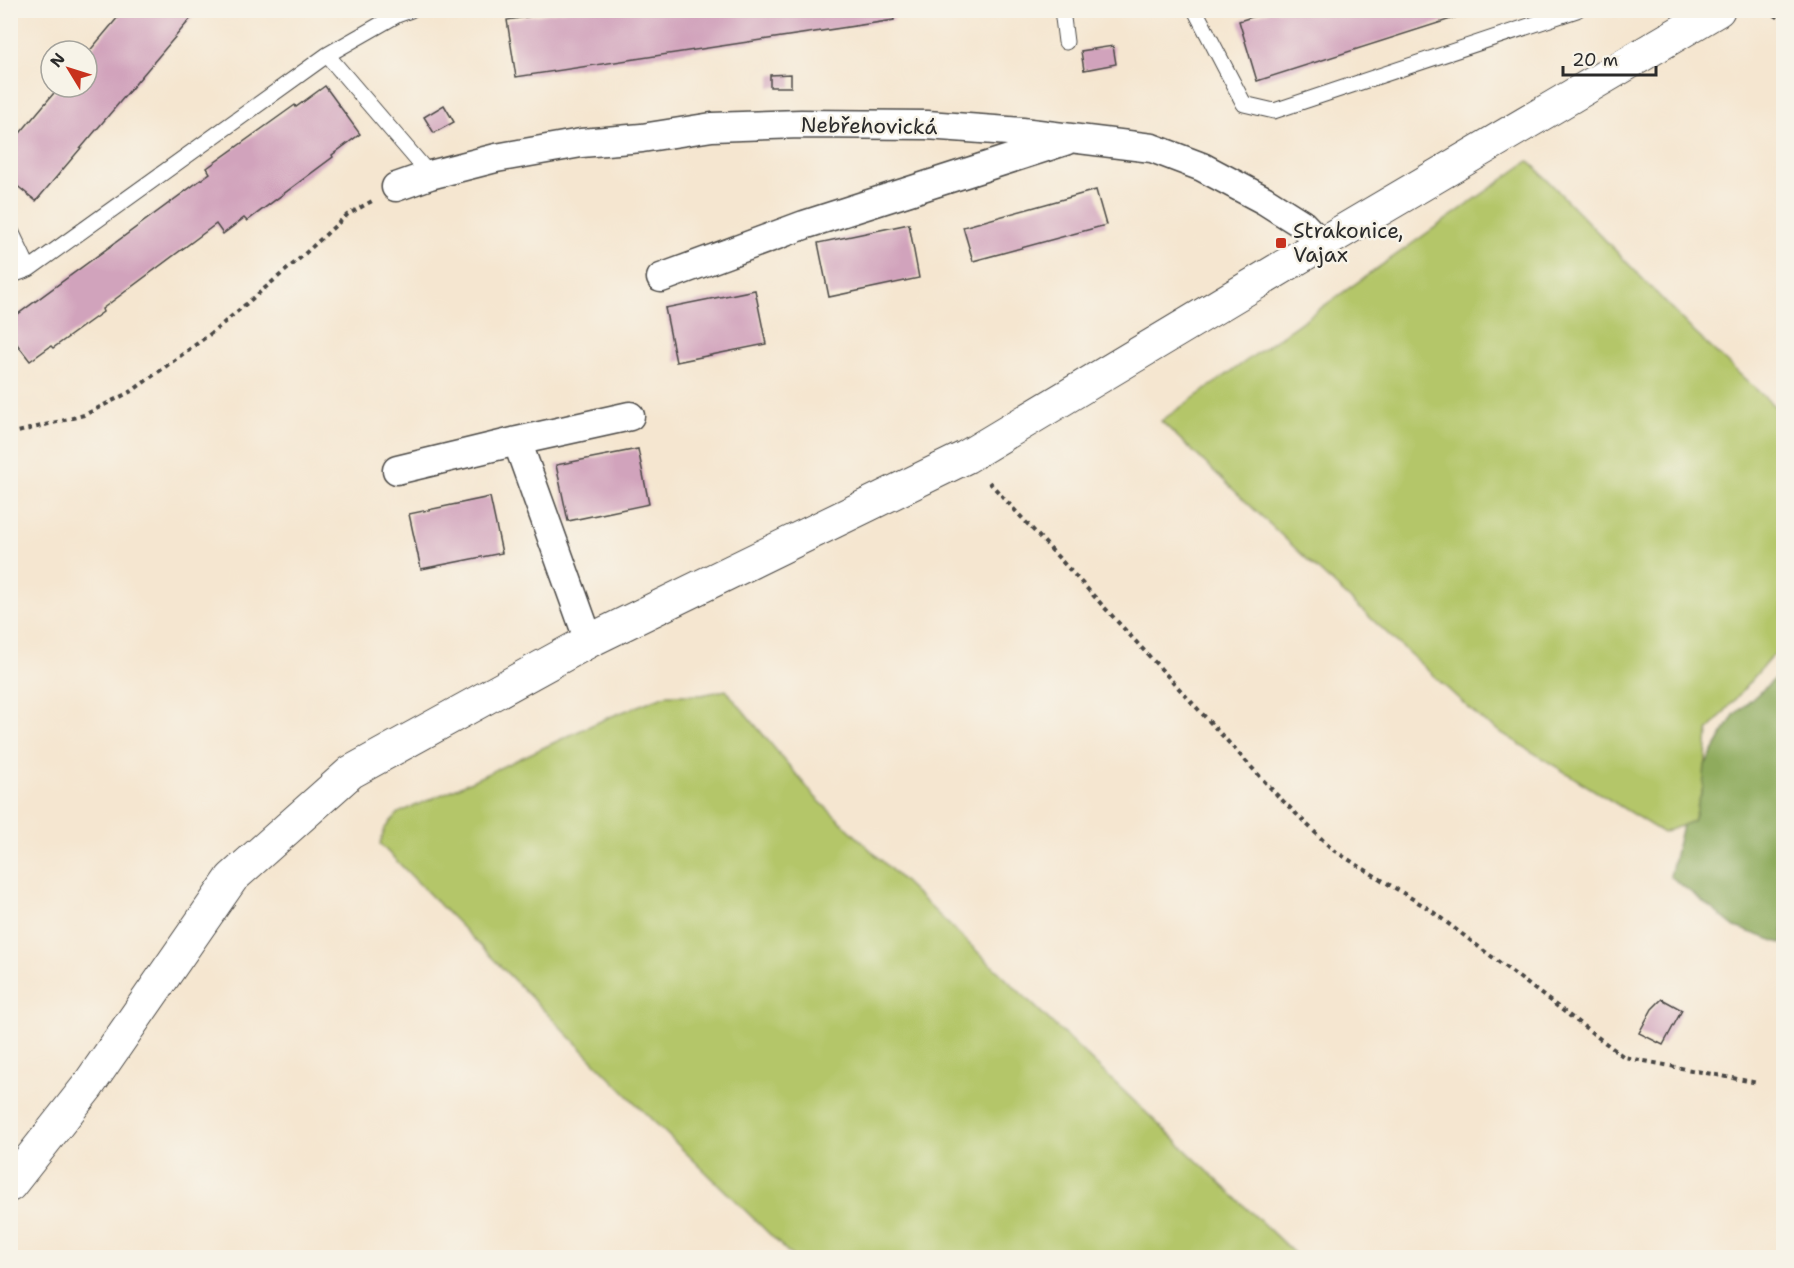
<svg xmlns="http://www.w3.org/2000/svg" width="1794" height="1268" viewBox="0 0 1794 1268" font-family="'Shantell Sans',sans-serif">
  <rect width="100%" height="100%" fill="#f7f3e8"/>
  <filter id="ink" filterUnits="userSpaceOnUse"><feTurbulence type="fractalNoise" baseFrequency=".0167" numOctaves="2"/><feDisplacementMap in="SourceGraphic" scale="12" xChannelSelector="R" yChannelSelector="G"/><feConvolveMatrix kernelMatrix="1 2 1 2 8 2 1 2 1" color-interpolation-filters="sRGB"/></filter>
  <filter id="wash" filterUnits="userSpaceOnUse"><feTurbulence type="fractalNoise" baseFrequency=".008" numOctaves="4" result="noise"/><feDisplacementMap in="SourceGraphic" scale="24" xChannelSelector="R" yChannelSelector="G"/><feGaussianBlur stdDeviation="1.35" result="paint"/><feColorMatrix in="noise" values="0 0 0 0 0 0 0 0 0 0 0 0 0 0 0 0 0 1.4 0 .05"/><feComposite in="paint" operator="in"/></filter>
  <g filter="url(#wash)">
    <rect width="100%" height="100%" fill="#f5e6d0"/>
    <path fill="#b4c669" stroke="#70784a" stroke-width="1.5" d="M 1529,161 L 1695,333 L 1783,414 L 1783,652 L 1772,656 L 1708,731 L 1704,787 L 1693,821 L 1663,833 L 1484,722 L 1316,568 L 1161,421 Z
      M 726,690 L 816,798 L 1298,1257 L 793,1257 L 643,1111 L 380,844 L 385,828 L 398,813 L 450,791 L 607,718 L 666,695 L 701,695 Z"/>
    <path fill="#8fab5d" stroke="#5d6b44" stroke-width="1.5" d="M 1783,672 L 1783,944 L 1735,927 L 1670,876 L 1682,825 L 1693,821 L 1703,787 L 1705,765 L 1734,715 Z"/>
    <g id="blocks">
      <path fill="#d1a3bc" d="M 124,10 L 198,10 L 36,201 L 10,180 L 10,145 L 59,87 L 87,87 L 87,54 Z
        M 570,10 L 893,10 L 894,20 L 516,77 L 507,20 Z
        M 1274,10 L 1476,10 L 1476,11 L 1257,81 L 1239,21 Z
        M 1113,46 L 1116,64 L 1084,70 L 1081,51 Z
        M 791,74 L 791,87 L 770,87 L 770,75 Z
        M 325,86 L 360,134 L 332,155 L 333,157 L 247,221 L 244,218 L 223,234 L 216,224 L 102,309 L 103,312 L 53,348 L 51,346 L 30,361 L 10,335 L 10,320 L 210,173 L 207,168 L 295,105 L 296,107 Z
        M 444,105 L 454,122 L 434,133 L 424,117 Z
        M 1096,190 L 1106,225 L 973,261 L 963,227 Z
        M 909,224 L 919,278 L 829,297 L 818,243 Z
        M 755,290 L 766,344 L 676,362 L 665,308 Z
        M 638,449 L 649,504 L 568,521 L 556,465 Z
        M 490,497 L 502,553 L 421,569 L 409,514 Z
        M 1662,999 L 1682,1010 L 1663,1045 L 1639,1033 L 1652,1009 Z"/>
    </g>
  </g>
  <g filter="url(#ink)">
    <use href="#blocks" fill-opacity="0" stroke="#494744" stroke-width="1.5"/>
    <g fill="none" stroke-linecap="round" stroke-linejoin="round">
      <g stroke="#494744" stroke-width="17">
        <path id="lane" d="M 1062,10 L 1066,42
          M 1195,10 L 1244,104 L 1274,111 L 1577,10
          M 327,55 L 397,15 L 411,10
          M 10,229 L 29,269
          M 10,276 L 29,269 L 327,55 L 430,175"/>
      </g>
      <g stroke="#494744" stroke-width="31">
        <path id="street" d="M 396,187 L 430,175 L 496,158 L 581,143 L 642,138 L 712,127 L 801,124 L 927,125 L 1022,132 L 1152,148 L 1202,167 L 1264,200 L 1302,224 L 1321,244
          M 661,278 L 804,225 L 1065,141
          M 517,441 L 589,641
          M 397,470 L 517,441 L 630,416"/>
      </g>
      <g stroke="#494744" stroke-width="35">
        <path id="secondary" d="M 10,1185 L 87,1087 L 232,878 L 351,772 L 589,641 L 966,457 L 1321,244 L 1718,10"/>
      </g>
      <path stroke="#494744" stroke-width="4" stroke-dasharray="4.5 4.5" stroke-linecap="butt" d="M 1767,10 L 1784,21
        M 10,434 L 84,415 L 132,391 L 213,332 L 298,260 L 347,215 L 372,201
        M 989,482 L 1277,795 L 1333,850 L 1429,909 L 1624,1057 L 1758,1083"/>
      <use href="#lane" stroke="#fff" stroke-width="15"/>
      <use href="#street" stroke="#fff" stroke-width="28"/>
      <use href="#secondary" stroke="#fff" stroke-width="33"/>
    </g>
  </g>
  <rect fill="#c8321e" stroke="#f7f3e8" stroke-width="2" x="1275" y="237" width="12" height="12" rx="3"/>
  <g text-anchor="middle" stroke-width="5" stroke-linejoin="round" paint-order="stroke">
    <g font-size="21" fill="#2b2b2b" stroke="#f7f3e8">
      <text transform="translate(869 126) rotate(1)" y="7">Nebřehovická</text>
    </g>
    <g font-size="21" fill="#2b2b2b" stroke="#f7f3e8" text-anchor="start">
      <text x="1293" y="238">Strakonice,<tspan x="1293" dy="24">Vajax</tspan></text>
    </g>
  </g>
  <rect width="1794" height="1268" fill="none" stroke="#f7f3e8" stroke-width="36"/>
  <g transform="translate(69 69) rotate(308)"><circle r="28" fill="#f7f3e8" stroke="#a5a39c" stroke-width="1.5"/>
  <path d="M0-4.5L10 22L0 15L-10 22Z" fill="#c8321e"/>
  <text y="-9" font-size="16" font-weight="bold" text-anchor="middle" fill="#2b2b2b">N</text>
  </g>
  <path d="M1563 66v9h93v-9" fill="none" stroke="#2b2b2b" stroke-width="3"/>
  <text x="1572" y="66" font-size="18" fill="#2b2b2b" stroke="#f7f3e8" stroke-width="4.5" paint-order="stroke">20 m</text>
</svg>
